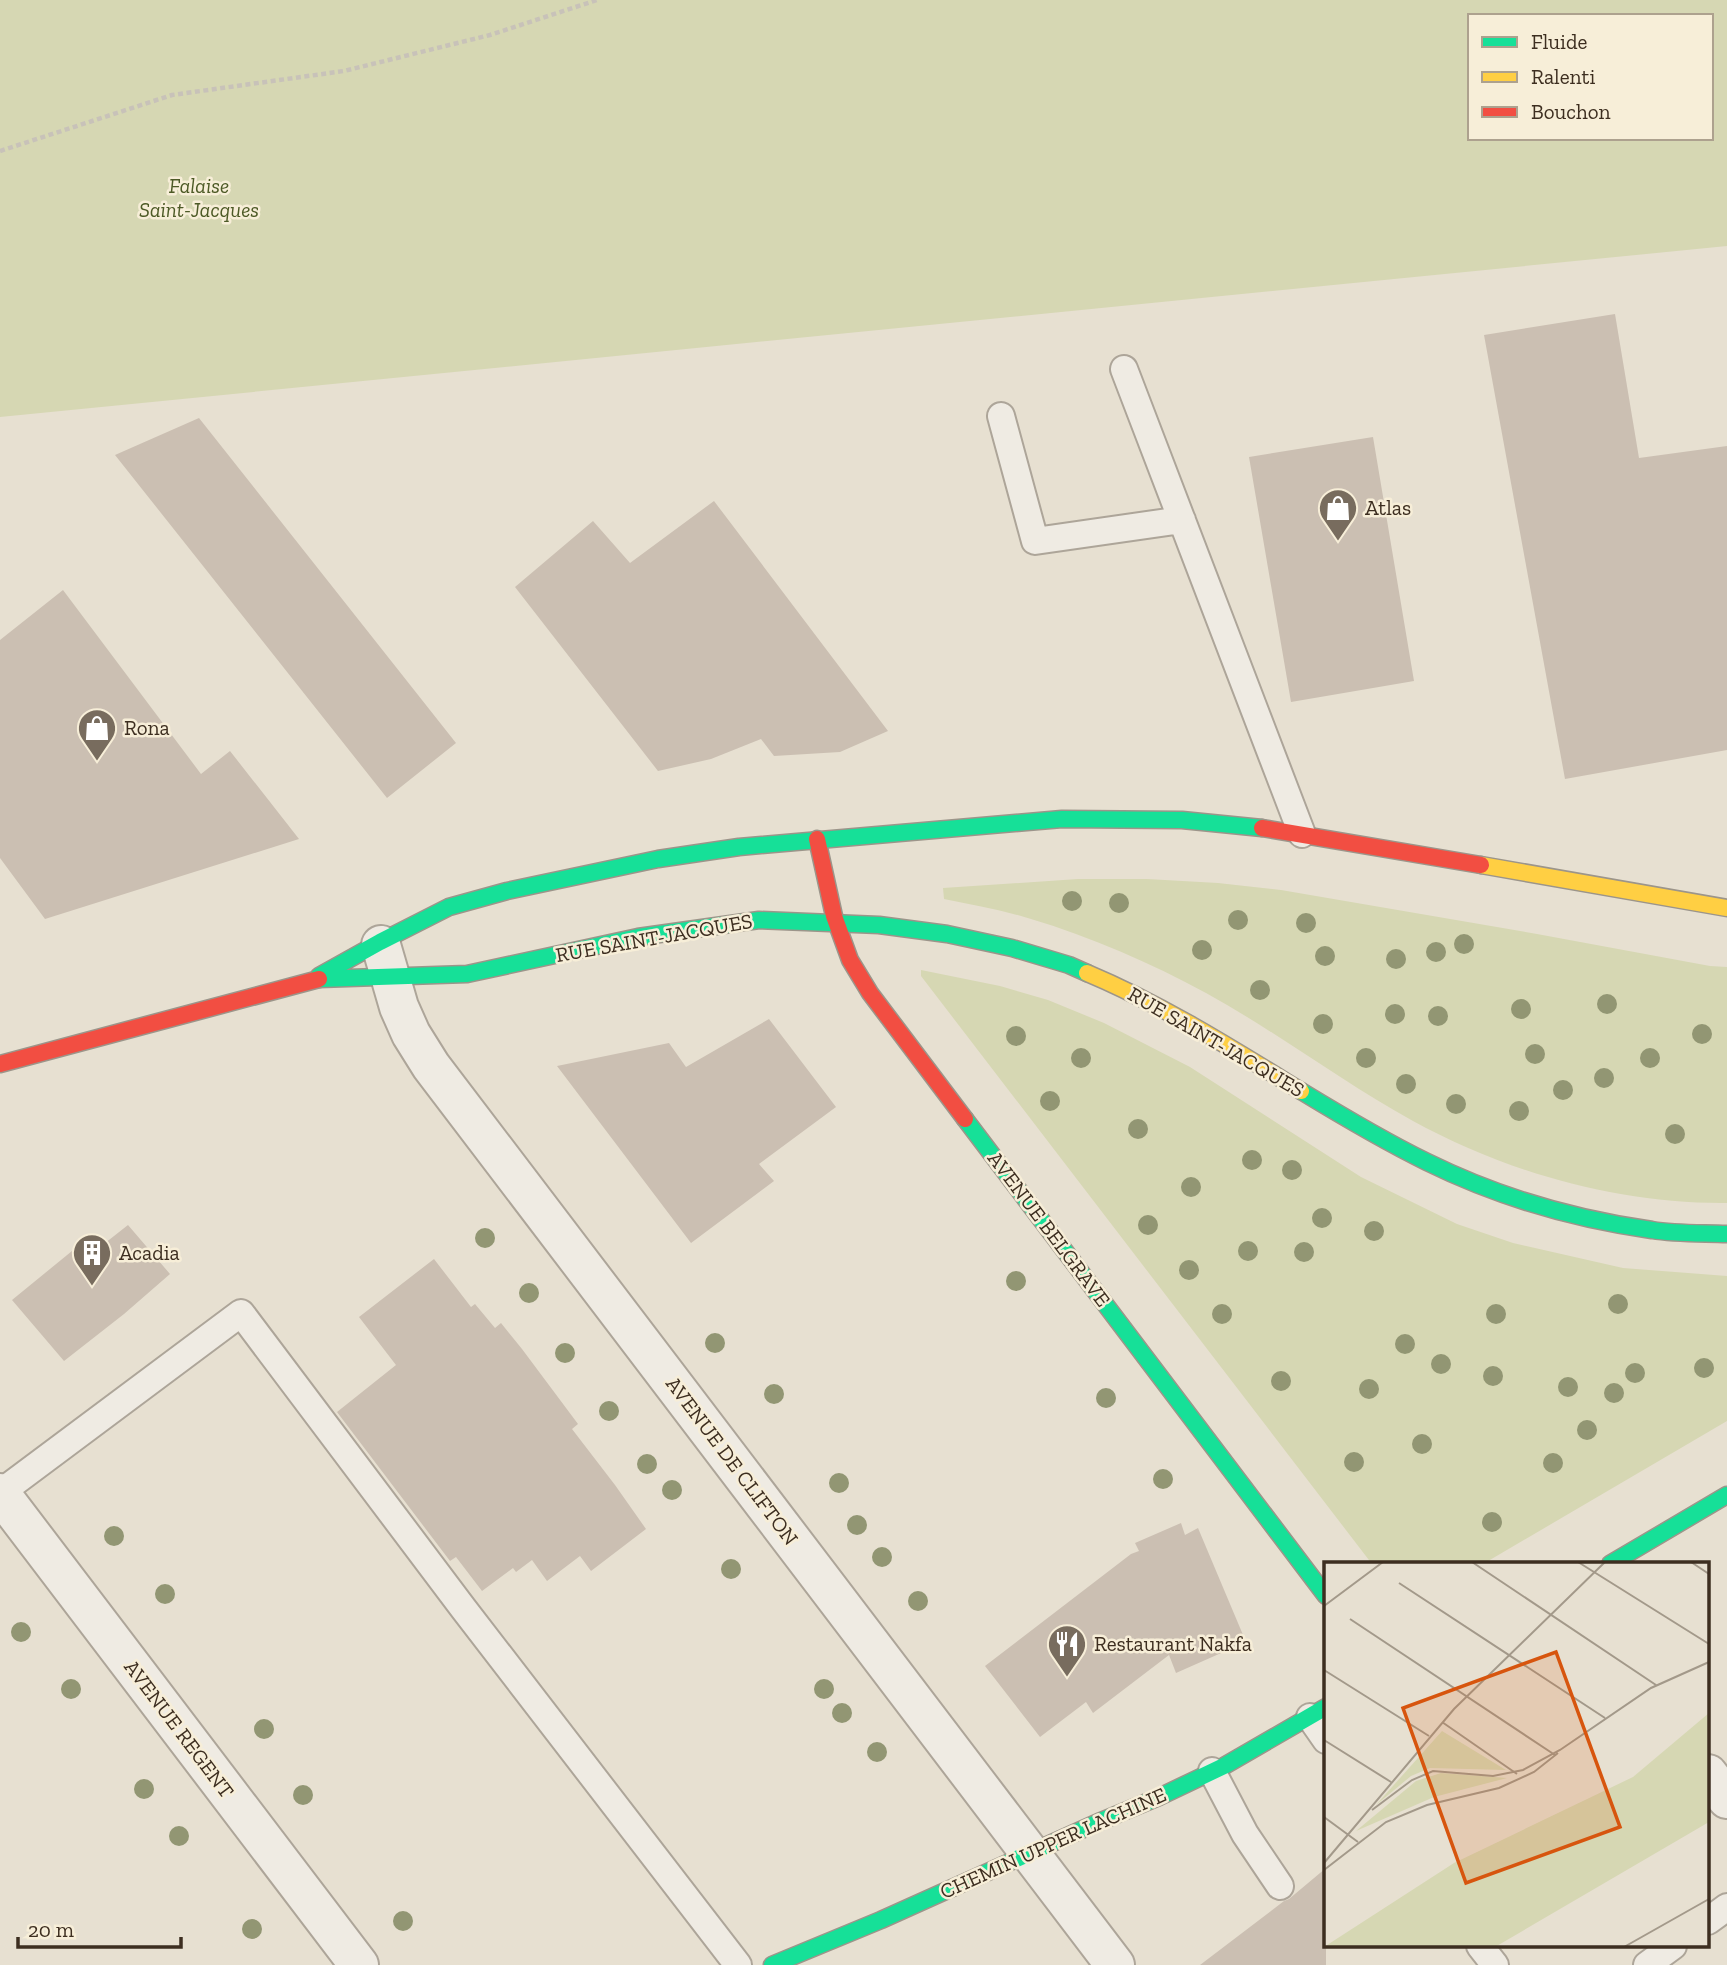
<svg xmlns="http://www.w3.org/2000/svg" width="1727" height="1965" viewBox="0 0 1727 1965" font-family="'Zilla Slab',serif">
  <rect width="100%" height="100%" fill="#e7e0d1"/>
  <path fill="#d6d7b3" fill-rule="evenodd" d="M 0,0 L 1727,0 L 1727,246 L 0,417 ZM 1470,16 L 1711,16 L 1711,138 L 1470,138 Z
    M 1078,879 L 1147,879 L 1218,883 L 1281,890 L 1537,934 L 1710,966 L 1727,967 L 1727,1203 C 1619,1204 1508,1173 1413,1121 C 1342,1082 1277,1032 1206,993 C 1151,963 1091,937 1031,919 C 1003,910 973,905 944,899 L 943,888 Z
    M 921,970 L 1000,986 L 1048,1000 L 1104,1023 L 1190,1067 L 1361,1177 L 1457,1224 L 1513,1243 L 1623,1268 L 1727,1276 L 1727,1421 L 1483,1564 L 1372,1564 L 921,976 Z"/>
  <path fill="#cbbfb2" d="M 1615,314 L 1639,458 L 1727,446 L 1727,750 L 1565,779 L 1484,335 Z
    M 199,418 L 456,743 L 387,798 L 115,455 Z
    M 1373,437 L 1414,681 L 1291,702 L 1249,457 Z
    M 714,501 L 888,731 L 840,752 L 774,756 L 761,739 L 711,759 L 658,771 L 515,587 L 593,521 L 630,563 Z
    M 63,590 L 201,774 L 230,751 L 299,839 L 45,919 L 0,858 L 0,640 Z
    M 769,1019 L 836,1107 L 759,1164 L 774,1181 L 691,1243 L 557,1066 L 669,1043 L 686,1067 Z
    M 128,1225 L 170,1274 L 124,1314 L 64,1361 L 12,1300 L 72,1251 L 81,1262 Z
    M 434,1259 L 471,1307 L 475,1304 L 495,1328 L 501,1323 L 522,1349 L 578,1424 L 572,1429 L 615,1485 L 646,1529 L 591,1571 L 580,1556 L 547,1581 L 532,1560 L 516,1572 L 513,1568 L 482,1591 L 456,1557 L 450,1561 L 337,1412 L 396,1365 L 359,1317 Z
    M 1181,1523 L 1185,1535 L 1198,1528 L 1246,1642 L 1176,1673 L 1169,1655 L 1093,1713 L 1086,1702 L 1040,1737 L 985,1666 L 1131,1554 L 1139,1551 L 1135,1543 Z
    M 1326,1868 L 1326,1965 L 1200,1965 L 1284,1901 L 1289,1899 Z"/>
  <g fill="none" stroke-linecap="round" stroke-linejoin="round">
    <g stroke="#ada599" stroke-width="30">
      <path id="lane" d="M 1124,369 L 1302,834
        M 1001,416 L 1035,541 L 1182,520
        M 0,1493 L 241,1313 L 463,1608 L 738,1965
        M 1310,1717 L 1326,1740
        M 1212,1771 L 1245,1834 L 1280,1886
        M 1708,1921 L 1727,1907
        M 1480,1946 L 1495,1965
        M 1647,1965 L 1673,1946"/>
    </g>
    <g stroke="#ada599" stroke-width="42">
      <path id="street" d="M 381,945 L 399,1007 L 411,1034 L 431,1066 L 1115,1965
        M 0,1493 L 359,1965
        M 1708,1774 L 1727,1799"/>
    </g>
    <g stroke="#9c958a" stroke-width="19">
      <path id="fast" d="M 319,976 L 380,942 L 449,907 L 507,891 L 658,859 L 739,847 L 1062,819 L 1182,820 L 1262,828
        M 319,979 L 467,974 L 638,937 L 759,920 L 879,925 L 947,934 L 1012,948 L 1069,965 L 1087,973
        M 1301,1091 C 1342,1116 1384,1141 1427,1162 C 1498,1197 1574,1219 1652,1230 C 1676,1234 1702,1233 1727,1234
        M 965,1119 L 1326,1596
        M 1610,1564 L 1727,1495
        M 772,1965 L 881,1920 L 1101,1821 L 1159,1797 L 1224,1766 L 1326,1707"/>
    </g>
    <g stroke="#9c958a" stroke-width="19">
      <path id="slow" d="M 1481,865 L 1727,908
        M 1087,973 C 1163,1005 1231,1048 1301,1091"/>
    </g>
    <g stroke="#9c958a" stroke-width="19">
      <path id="jam" d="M 1262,828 L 1481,865
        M 817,839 L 834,916 L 850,960 L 870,993 L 965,1119
        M 0,1064 L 319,979"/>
    </g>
    <path stroke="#c8c2b9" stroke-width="4.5" stroke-dasharray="5 3.5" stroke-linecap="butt" d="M 0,151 L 172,95 L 344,71 L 490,35 L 597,0"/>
    <use href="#lane" stroke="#efebe3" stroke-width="26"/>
    <use href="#street" stroke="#efebe3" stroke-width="38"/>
    <use href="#fast" stroke="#16e098" stroke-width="16"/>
    <use href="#slow" stroke="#ffcf43" stroke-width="16"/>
    <use href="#jam" stroke="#f24e42" stroke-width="16"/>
  </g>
  <g fill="#929673">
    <circle cx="1072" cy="901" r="10"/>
    <circle cx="1119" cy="903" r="10"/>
    <circle cx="1238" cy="920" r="10"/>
    <circle cx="1306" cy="923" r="10"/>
    <circle cx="1464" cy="944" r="10"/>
    <circle cx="1202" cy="950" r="10"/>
    <circle cx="1436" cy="952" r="10"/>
    <circle cx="1325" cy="956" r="10"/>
    <circle cx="1396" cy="959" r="10"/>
    <circle cx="1260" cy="990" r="10"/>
    <circle cx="1607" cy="1004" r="10"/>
    <circle cx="1521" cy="1009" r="10"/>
    <circle cx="1395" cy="1014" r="10"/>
    <circle cx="1438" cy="1016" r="10"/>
    <circle cx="1323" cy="1024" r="10"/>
    <circle cx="1702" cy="1034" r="10"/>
    <circle cx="1016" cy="1036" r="10"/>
    <circle cx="1535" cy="1054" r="10"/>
    <circle cx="1081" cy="1058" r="10"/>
    <circle cx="1366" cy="1058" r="10"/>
    <circle cx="1650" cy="1058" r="10"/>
    <circle cx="1604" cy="1078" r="10"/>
    <circle cx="1406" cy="1084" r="10"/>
    <circle cx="1563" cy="1090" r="10"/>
    <circle cx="1050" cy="1101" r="10"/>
    <circle cx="1456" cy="1104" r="10"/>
    <circle cx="1519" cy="1111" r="10"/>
    <circle cx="1138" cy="1129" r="10"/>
    <circle cx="1675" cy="1134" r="10"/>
    <circle cx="1252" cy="1160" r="10"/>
    <circle cx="1292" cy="1170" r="10"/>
    <circle cx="1191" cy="1187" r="10"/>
    <circle cx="1322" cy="1218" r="10"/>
    <circle cx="1148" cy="1225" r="10"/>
    <circle cx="1374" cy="1231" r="10"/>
    <circle cx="485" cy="1238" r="10"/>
    <circle cx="1248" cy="1251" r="10"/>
    <circle cx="1304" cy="1252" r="10"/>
    <circle cx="1189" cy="1270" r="10"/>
    <circle cx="1016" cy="1281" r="10"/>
    <circle cx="529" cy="1293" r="10"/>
    <circle cx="1618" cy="1304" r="10"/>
    <circle cx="1222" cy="1314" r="10"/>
    <circle cx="1496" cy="1314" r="10"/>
    <circle cx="715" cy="1343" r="10"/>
    <circle cx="1405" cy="1344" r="10"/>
    <circle cx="565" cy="1353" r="10"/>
    <circle cx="1441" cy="1364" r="10"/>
    <circle cx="1704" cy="1368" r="10"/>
    <circle cx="1635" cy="1373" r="10"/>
    <circle cx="1493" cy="1376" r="10"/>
    <circle cx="1281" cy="1381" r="10"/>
    <circle cx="1568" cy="1387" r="10"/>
    <circle cx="1369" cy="1389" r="10"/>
    <circle cx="1614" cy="1393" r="10"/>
    <circle cx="774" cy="1394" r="10"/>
    <circle cx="1106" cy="1398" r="10"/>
    <circle cx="609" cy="1411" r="10"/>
    <circle cx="1587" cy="1430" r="10"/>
    <circle cx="1422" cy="1444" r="10"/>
    <circle cx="1354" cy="1462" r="10"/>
    <circle cx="1553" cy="1463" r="10"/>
    <circle cx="647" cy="1464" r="10"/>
    <circle cx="1163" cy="1479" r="10"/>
    <circle cx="839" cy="1483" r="10"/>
    <circle cx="672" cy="1490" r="10"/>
    <circle cx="1492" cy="1522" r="10"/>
    <circle cx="857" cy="1525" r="10"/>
    <circle cx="114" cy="1536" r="10"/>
    <circle cx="882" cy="1557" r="10"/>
    <circle cx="731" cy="1569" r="10"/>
    <circle cx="165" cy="1594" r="10"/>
    <circle cx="918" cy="1601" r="10"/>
    <circle cx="21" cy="1632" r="10"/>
    <circle cx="71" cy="1689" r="10"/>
    <circle cx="824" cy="1689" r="10"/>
    <circle cx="842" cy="1713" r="10"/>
    <circle cx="264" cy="1729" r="10"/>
    <circle cx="877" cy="1752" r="10"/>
    <circle cx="144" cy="1789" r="10"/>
    <circle cx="303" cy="1795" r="10"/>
    <circle cx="179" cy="1836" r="10"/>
    <circle cx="403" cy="1921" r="10"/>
    <circle cx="252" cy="1929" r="10"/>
  </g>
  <defs>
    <g id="shop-pin" transform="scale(2.0125)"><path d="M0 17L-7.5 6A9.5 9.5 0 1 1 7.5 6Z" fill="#786c5e" stroke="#f7eed8"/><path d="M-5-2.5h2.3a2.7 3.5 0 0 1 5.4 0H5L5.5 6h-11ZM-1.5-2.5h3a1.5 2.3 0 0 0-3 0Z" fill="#fff"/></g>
    <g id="building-pin" transform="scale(2.0125)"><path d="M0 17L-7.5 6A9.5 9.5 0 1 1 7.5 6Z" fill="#786c5e" stroke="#f7eed8"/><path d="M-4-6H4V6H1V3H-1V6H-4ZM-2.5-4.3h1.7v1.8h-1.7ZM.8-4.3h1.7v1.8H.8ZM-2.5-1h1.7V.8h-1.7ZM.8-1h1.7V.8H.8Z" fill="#fff"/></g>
    <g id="restaurant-pin" transform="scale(2.0125)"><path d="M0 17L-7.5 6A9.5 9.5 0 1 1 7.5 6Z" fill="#786c5e" stroke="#f7eed8"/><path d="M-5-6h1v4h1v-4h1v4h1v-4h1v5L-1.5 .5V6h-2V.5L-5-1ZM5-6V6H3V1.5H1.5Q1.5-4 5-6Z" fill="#fff"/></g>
  </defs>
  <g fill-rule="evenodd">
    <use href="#shop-pin" x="1338" y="508"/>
    <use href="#shop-pin" x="97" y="728"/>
    <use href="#building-pin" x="92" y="1253"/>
    <use href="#restaurant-pin" x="1067" y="1644"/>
  </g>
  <g text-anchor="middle" stroke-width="5" stroke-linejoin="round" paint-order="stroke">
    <g font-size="21" font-style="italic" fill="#4d5a26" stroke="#f7eed8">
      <text x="199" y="193">Falaise<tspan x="199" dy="24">Saint-Jacques</tspan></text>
    </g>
    <g font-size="21" fill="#3d2e20" stroke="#f7eed8" text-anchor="start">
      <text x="1365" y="515">Atlas</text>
      <text x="124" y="735">Rona</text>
      <text x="119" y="1260">Acadia</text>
      <text x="1094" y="1651">Restaurant Nakfa</text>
    </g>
    <g font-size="21" fill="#3d2e20" stroke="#f7eed8">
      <text transform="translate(654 938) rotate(-10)" y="7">RUE SAINT-JACQUES</text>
      <text transform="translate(1216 1042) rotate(30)" y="7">RUE SAINT-JACQUES</text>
      <text transform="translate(1049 1229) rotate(53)" y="7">AVENUE BELGRAVE</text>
      <text transform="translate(732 1461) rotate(53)" y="7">AVENUE DE CLIFTON</text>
      <text transform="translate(179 1729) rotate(53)" y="7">AVENUE REGENT</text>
      <text transform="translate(1053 1843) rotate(-24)" y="7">CHEMIN UPPER LACHINE</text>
    </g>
  </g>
  <g transform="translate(1324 1562)">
    <rect width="385" height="385" fill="#e7e0d1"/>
    <path d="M 385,151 L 385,260 L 171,385 L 0,385 L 130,301 L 309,215 ZM 118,169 L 182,208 L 106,206 L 87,214 L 52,243 ZM 117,211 L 183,216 L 110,235 L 32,269 L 92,219 Z" fill="#d6d7b3"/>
    <path fill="none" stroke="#a3998a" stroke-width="2" d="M 148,0 L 332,123M 254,0 L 385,82M 367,0 L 385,12M 75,21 L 281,156M 0,44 L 59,0M 26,57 L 231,193M 0,108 L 105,174M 118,160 L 193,212M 0,178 L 67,220M 48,248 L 88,218 L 109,209 L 169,214 L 199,208 L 236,188 L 327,126 L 385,100M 0,255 L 34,280M 0,301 L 130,147 L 281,0M 0,308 L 62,260 L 103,243 L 175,226 L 210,210 L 234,191M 300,385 L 385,337"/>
    <path fill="#d7550e" fill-opacity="0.15" stroke="#d7550e" stroke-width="3.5" d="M 232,90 L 296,265 L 142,321 L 79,146 Z"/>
    <rect width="385" height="385" fill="none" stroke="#3d2e20" stroke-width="3.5"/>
  </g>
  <rect x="1468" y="14" width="245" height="126" fill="#f7eed8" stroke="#ada18e" stroke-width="2"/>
  <rect x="1482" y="37" width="35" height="10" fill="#16e098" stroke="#ada18e" stroke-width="2"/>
  <text x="1531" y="49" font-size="21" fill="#3d2e20">Fluide</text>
  <rect x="1482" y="72" width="35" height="10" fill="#ffcf43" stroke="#ada18e" stroke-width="2"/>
  <text x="1531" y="84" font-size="21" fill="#3d2e20">Ralenti</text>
  <rect x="1482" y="107" width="35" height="10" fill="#f24e42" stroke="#ada18e" stroke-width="2"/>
  <text x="1531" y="119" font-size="21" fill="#3d2e20">Bouchon</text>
  <path d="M18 1937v10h163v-10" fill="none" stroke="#3d2e20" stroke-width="3.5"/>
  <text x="28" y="1937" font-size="21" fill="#3d2e20" stroke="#f7eed8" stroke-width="5" paint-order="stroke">20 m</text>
</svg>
